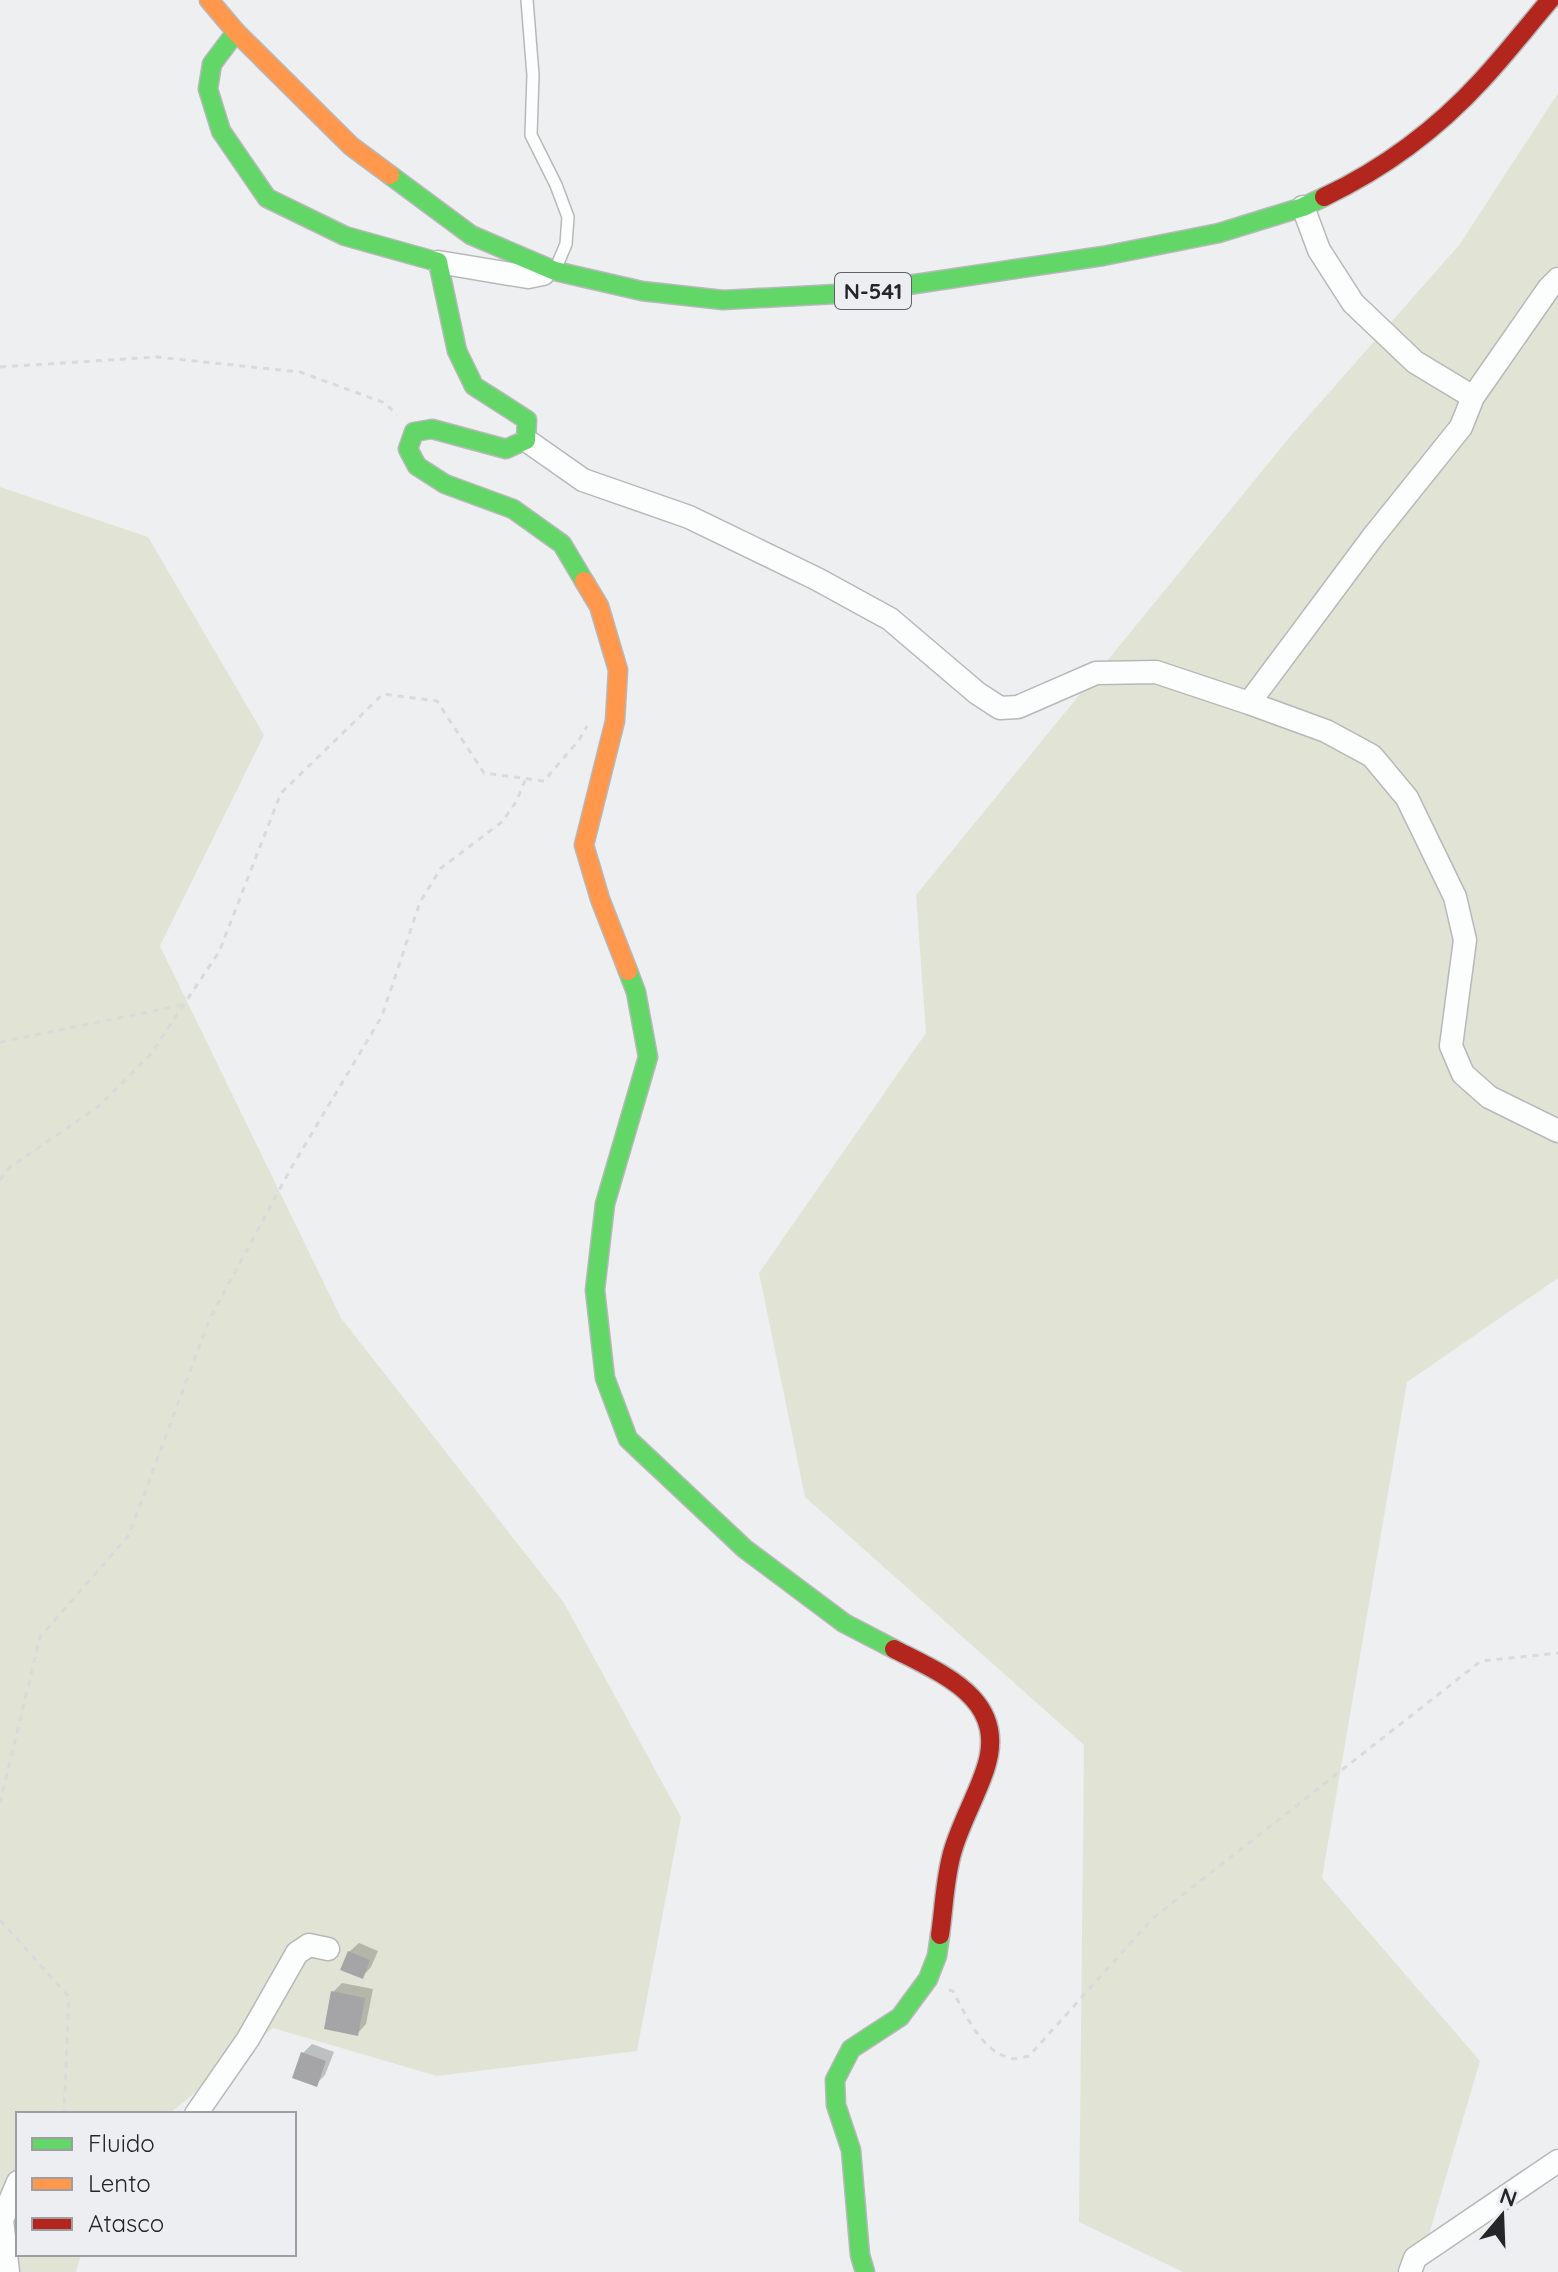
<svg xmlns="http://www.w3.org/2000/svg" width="1558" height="2272" viewBox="0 0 1558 2272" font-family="Quicksand,sans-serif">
  <rect width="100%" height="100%" fill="#edeff1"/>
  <path fill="#e1e4d4" d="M 1558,93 L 1558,1278 L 1407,1382 L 1322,1878 L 1480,2061 L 1418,2272 L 1183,2272 L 1079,2222 L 1084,1745 L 805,1497 L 759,1273 L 926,1033 L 916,895 L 1289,438 L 1460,244 Z
    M 0,487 L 148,537 L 264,735 L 160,946 L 341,1318 L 564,1603 L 681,1817 L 637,2051 L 437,2076 L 273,2028 L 169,2114 L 18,2114 L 18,2254 L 81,2254 L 76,2272 L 0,2272 Z"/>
  <path fill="#0003" d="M 359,1943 L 378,1951 L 371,1967 L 362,1977 L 349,1952 Z
    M 342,1983 L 373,1989 L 366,2024 L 357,2034 L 333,1992 Z
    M 312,2044 L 334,2052 L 325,2075 L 316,2084 L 303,2053 Z"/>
  <path fill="#a5a5a7" d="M 348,1951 L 370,1960 L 363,1979 L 340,1970 Z
    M 331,1991 L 365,1998 L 358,2036 L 324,2029 Z
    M 301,2052 L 326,2061 L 317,2087 L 292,2078 Z"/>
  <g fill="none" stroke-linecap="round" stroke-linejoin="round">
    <g stroke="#b7b8b9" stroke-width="14">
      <path id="lane" d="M 527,0 L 533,75 L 531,135 L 556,185 L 568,217 L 566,244 L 558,263"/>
    </g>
    <g stroke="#b7b8b9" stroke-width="25">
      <path id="street" d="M 1303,207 L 1319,250 L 1353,303 L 1415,362 L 1473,397 L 1549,288 L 1558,279
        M 438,262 L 528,277 L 543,274
        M 526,440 L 583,480 L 689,517 L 817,579 L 890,619 L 977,693 L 1000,708 L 1018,707 L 1096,673 L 1156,672 L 1249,703 L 1326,731 L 1372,756 L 1407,798 L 1455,897 L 1465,940 L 1451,1046 L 1463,1074 L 1489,1097 L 1558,1131
        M 1249,703 L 1372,538 L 1461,427 L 1473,397
        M 196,2114 L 248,2039 L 297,1953 L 309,1945 L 328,1949
        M 8,2272 L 2,2220 L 18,2182
        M 1410,2272 L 1415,2258 L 1558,2161"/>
    </g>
    <g stroke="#b7b8b9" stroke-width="21">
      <path id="fast" d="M 236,32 L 212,64 L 208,89 L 221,131 L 267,198 L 345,236 L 438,262 L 457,351 L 474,386 L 527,420 L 526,440 L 506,449 L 432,429 L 414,432 L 408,449 L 417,466 L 445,484 L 513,509 L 562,544 L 584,581
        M 390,175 L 471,235 L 555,271 L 642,291 L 723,300 L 855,293 L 1103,256 L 1219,233 L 1303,207 L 1324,197
        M 628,971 L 636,992 L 648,1057 L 605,1204 L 595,1290 L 605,1378 L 628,1439 L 745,1549 L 844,1623 L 894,1649
        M 865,2272 L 860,2255 L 851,2150 L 836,2105 L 835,2080 L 851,2049 L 900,2017 L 928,1979 L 937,1956 L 940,1935"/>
    </g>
    <g stroke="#b7b8b9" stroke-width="21">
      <path id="slow" d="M 209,0 L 236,32 L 351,146 L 390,175
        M 584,581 L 599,606 L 618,670 L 615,721 L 584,845 L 600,899 L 628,971"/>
    </g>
    <g stroke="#b7b8b9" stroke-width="21">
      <path id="jam" d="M 1324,197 C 1383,169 1438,128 1482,80 C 1506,54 1527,27 1550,0
        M 894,1649 C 945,1675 1009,1700 985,1770 C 976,1797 961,1823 953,1850 C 945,1875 944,1908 940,1935"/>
    </g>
    <path stroke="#d9dada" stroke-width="3" stroke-dasharray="6 6" stroke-linecap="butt" d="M 0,367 L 156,357 L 300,372 L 385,403 L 397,415
      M 0,1042 L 183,1005
      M 0,1180 L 9,1168 L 99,1106 L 150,1055 L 219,952 L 281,793 L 383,694 L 437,701 L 484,773 L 544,781 L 579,740 L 587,726
      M 0,1803 L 40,1637 L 129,1535 L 209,1320 L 290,1170 L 382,1016 L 420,902 L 441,868 L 502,822 L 516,802 L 526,778
      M 0,1920 L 69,1997 L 64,2114
      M 949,1990 L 953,1991 C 965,2014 982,2052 1010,2058 C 1015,2060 1023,2057 1029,2056 L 1153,1918 L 1481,1661 L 1558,1653"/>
    <use href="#lane" stroke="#fcfdfd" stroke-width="11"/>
    <use href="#street" stroke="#fcfdfd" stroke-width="22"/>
    <use href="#fast" stroke="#63d668" stroke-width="18"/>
    <use href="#slow" stroke="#ff974d" stroke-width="18"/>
    <use href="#jam" stroke="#b3261e" stroke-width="18"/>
  </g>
  <g text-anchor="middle" stroke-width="8" stroke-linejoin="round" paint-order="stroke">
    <rect fill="#eceef2" stroke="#616264" stroke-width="2" x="835" y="273" width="76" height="36" rx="6"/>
    <g font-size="22" font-weight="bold" fill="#252627">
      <text x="873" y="299">N-541</text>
    </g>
  </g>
  <rect x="16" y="2112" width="280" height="144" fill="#eceef2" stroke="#9c9ea1" stroke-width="2"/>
  <rect x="32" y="2138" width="40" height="12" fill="#63d668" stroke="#9c9ea1" stroke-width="2"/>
  <text x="88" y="2152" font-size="24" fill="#252627">Fluido</text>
  <rect x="32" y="2178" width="40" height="12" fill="#ff974d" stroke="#9c9ea1" stroke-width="2"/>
  <text x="88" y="2192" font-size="24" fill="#252627">Lento</text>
  <rect x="32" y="2218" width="40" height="12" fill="#b3261e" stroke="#9c9ea1" stroke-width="2"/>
  <text x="88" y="2232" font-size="24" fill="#252627">Atasco</text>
  <g transform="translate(1502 2216) rotate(19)" stroke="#eceef2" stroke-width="6" paint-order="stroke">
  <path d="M0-6L14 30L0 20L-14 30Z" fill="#252627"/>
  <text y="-12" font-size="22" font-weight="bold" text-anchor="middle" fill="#252627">N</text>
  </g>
</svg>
